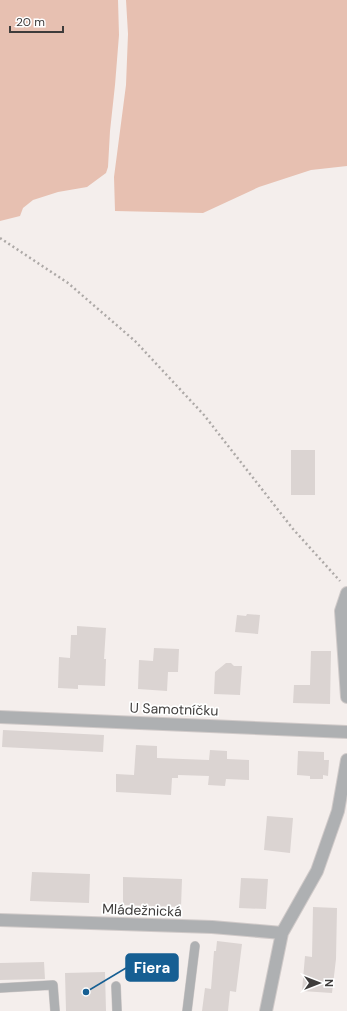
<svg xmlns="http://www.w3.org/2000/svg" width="347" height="1011" viewBox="0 0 347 1011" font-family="'DM Sans',sans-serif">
  <rect width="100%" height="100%" fill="#f4eeec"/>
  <path fill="#e7c0b1" d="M 0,0 L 118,0 L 119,35 L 115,85 L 110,131 L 108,167 L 106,173 L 87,187 L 58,192 L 33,200 L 23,208 L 20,216 L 0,221 Z
    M 126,0 L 347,0 L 347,166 L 311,170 L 259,187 L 203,213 L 115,211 L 114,177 L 126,85 L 128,34 Z"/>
  <path fill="#dbd4d2" d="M 291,450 L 315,450 L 315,495 L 291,495 Z
    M 247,614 L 260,615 L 258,634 L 235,632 L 237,615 L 246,616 Z
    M 77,626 L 106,628 L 104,659 L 106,659 L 105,686 L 78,685 L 78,689 L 58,688 L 59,657 L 70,658 L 71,635 L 77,635 Z
    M 154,648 L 179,649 L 178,672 L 168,672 L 167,691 L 138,689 L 139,660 L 153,661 Z
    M 311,651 L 331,651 L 330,704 L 293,703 L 294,685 L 310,685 Z
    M 226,663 L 231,663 L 234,666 L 242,666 L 240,695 L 214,694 L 215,672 Z
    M 3,730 L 104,735 L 103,752 L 2,747 Z
    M 136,745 L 157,746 L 157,758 L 209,760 L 210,750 L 227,751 L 227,759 L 249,760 L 249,780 L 226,779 L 225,786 L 208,785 L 209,776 L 178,775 L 178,778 L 172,778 L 171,795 L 116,792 L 116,774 L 134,775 Z
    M 298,751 L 324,752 L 324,760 L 329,760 L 328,776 L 323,775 L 323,779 L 310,779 L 310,776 L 297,775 Z
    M 267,816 L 293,818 L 290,853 L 264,850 Z
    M 32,872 L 90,874 L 89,903 L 30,901 Z
    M 123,877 L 182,879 L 181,907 L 123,905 Z
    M 241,878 L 268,879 L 266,909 L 239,908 Z
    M 313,907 L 337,908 L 336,959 L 332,993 L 302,991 L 305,956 L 312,957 Z
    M 217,941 L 242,944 L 236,992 L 230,991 L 228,1011 L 202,1011 L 205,988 L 211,989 L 214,951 L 216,951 Z
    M 44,962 L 45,979 L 0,980 L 0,963 Z
    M 105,972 L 106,1011 L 66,1011 L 65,973 Z"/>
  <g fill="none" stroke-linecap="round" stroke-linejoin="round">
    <g stroke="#d0cac9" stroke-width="10">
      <path id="lane" d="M 116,986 L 117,1011
        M 0,988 L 53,985 L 55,1011
        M 187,1011 L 195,946"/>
    </g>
    <g stroke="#d0cac9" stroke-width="14">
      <path id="street" d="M 347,593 L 341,611 L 347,697
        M 0,717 L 347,732
        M 0,920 L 212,927 L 282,933
        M 266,1011 L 282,933 L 317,871 L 338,811 L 347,760"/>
    </g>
    <path stroke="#ada9a7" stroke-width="2.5" stroke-dasharray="2 3" stroke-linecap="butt" d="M 0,238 L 68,283 L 135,341 L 204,415 L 293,529 L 340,581"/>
    <use href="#lane" stroke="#aeb0b2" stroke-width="9"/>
    <use href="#street" stroke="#aeb0b2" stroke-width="12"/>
  </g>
  <g text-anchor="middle" stroke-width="3.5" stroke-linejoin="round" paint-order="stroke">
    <g font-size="14" fill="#3e3c3b" stroke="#fff">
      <text transform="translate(174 709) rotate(2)" y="5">U Samotníčku</text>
      <text transform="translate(142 910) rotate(2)" y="5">Mládežnická</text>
    </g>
  </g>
  <path fill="none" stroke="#165f93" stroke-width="1.5" d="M86 992L126 968"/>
  <circle fill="#165f93" stroke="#fff" stroke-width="1.5" cx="86" cy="992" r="4"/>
  <rect fill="#165f93" stroke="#165f93" stroke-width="1.5" x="126" y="954" width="52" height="27" rx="4"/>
  <g font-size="15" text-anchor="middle" font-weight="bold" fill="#fff">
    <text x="152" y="973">Fiera</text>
  </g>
  <g transform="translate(319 983) rotate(90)" stroke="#ffffff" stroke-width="3" paint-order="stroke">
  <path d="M0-3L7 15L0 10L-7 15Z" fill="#3e3c3b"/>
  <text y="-6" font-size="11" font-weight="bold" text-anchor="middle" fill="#3e3c3b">N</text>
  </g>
  <path d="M10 26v6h53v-6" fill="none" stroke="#3e3c3b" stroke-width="2"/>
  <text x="16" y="26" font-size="12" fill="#3e3c3b" stroke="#ffffff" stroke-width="3" paint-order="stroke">20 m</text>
</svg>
